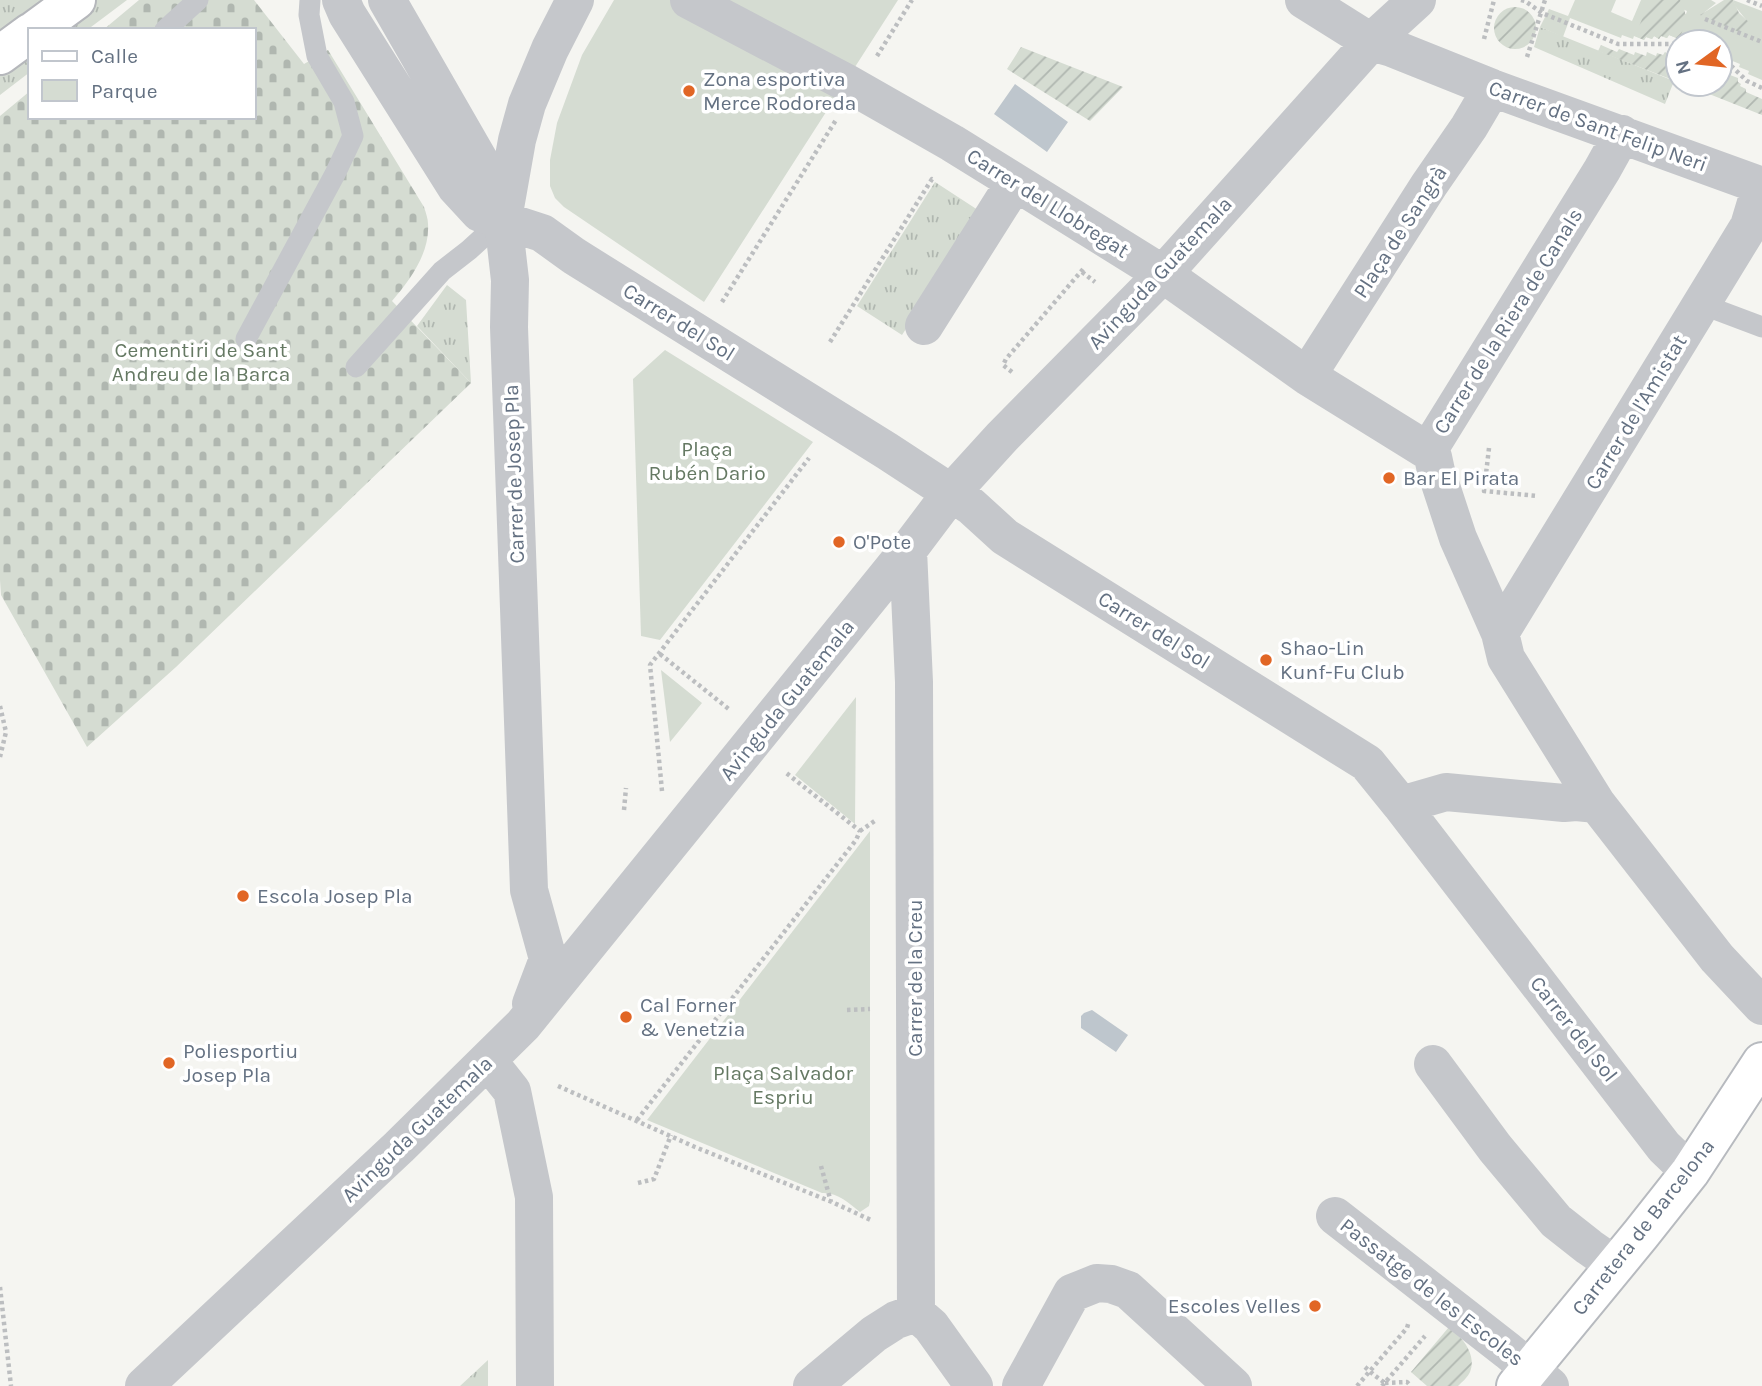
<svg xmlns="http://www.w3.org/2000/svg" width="1762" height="1386" viewBox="0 0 1762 1386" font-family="Karla,sans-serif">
  <defs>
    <pattern id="grass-tufts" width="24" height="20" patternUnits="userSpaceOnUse" patternTransform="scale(1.75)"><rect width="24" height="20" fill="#d5dcd2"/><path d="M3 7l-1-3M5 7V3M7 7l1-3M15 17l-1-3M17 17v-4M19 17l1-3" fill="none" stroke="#b0b7b0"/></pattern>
    <pattern id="cemetery-stones" width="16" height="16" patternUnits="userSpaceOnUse" patternTransform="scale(1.75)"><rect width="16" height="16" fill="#d5dcd2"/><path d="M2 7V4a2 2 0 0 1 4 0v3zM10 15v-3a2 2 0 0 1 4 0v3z" fill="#b0b7b0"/></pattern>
    <pattern id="garden-furrows" width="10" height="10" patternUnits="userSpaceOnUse" patternTransform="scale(1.75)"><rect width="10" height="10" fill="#d5dcd2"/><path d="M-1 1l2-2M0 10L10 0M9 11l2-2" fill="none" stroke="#b0b7b0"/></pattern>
  </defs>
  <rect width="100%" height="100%" fill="#f5f5f1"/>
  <path fill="url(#grass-tufts)" d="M 0,0 L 127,0 L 87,30 L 30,30 L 30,72 L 0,95 Z
    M 1540,27 L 1674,81 L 1665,104 L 1534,47 Z
    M 935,182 L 981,212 L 902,335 L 857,306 Z
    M 447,285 L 466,300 L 471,383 L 417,326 Z
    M 488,1360 L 488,1386 L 460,1386 Z"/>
  <path fill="url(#cemetery-stones)" d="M 139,0 L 254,0 L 304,64 L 328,50 L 424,207 C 426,213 428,219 428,224 C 430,253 410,280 392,301 L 471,383 L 176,667 L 87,747 L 1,595 L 0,580 L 0,116 L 30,91 L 30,117 L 254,117 L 254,30 L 103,30 Z"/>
  <path fill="#d5dcd2" d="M 614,0 L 898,0 L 704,302 L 564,207 L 555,198 L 550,186 L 550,160 L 557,123 L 582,55 Z
    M 1575,0 L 1616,0 L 1611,12 L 1632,21 L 1641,0 L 1654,0 L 1686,14 L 1687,11 L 1673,5 L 1673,0 L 1711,0 L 1716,3 L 1701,15 L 1747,21 L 1735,6 L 1733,0 L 1762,11 L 1762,80 L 1748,74 L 1749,71 L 1739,67 L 1740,64 L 1730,60 C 1729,56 1731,53 1730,49 C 1729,43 1706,37 1699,33 L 1694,36 L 1692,40 L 1681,36 L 1679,39 L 1669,35 L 1667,38 L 1661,36 L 1659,39 L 1654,36 L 1652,39 L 1646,37 L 1644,40 L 1634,36 L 1633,39 L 1622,35 L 1621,38 L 1570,18 L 1563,37 L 1540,27 L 1549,9 L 1568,16 Z
    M 665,350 L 813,442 L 660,640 L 641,636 L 633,379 Z
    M 661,670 L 702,703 L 670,742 Z
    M 856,697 L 855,824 L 795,775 Z
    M 870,831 L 870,1201 L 869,1206 L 860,1212 C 849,1203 837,1192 822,1193 L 647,1120 Z"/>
  <path fill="url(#garden-furrows)" d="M 1650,0 L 1680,0 C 1689,13 1685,26 1679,39 L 1669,35 L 1667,38 L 1661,36 L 1659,39 L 1654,36 L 1652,39 L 1646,37 L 1644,40 L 1635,36 Z
    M 1724,0 L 1733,0 L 1739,13 L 1751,24 L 1748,31 L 1739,32 L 1700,15 Z
    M1494 28a21 21 0 1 1 42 0a21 21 0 1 1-42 0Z
    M 1601,45 L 1617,52 L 1619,49 L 1634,55 L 1635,52 L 1646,56 L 1647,52 L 1656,56 L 1657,53 L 1663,55 L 1665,52 L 1670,55 L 1672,51 L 1678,54 L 1678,82 L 1598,51 Z
    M 1021,47 L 1123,87 L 1090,121 L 1007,69 Z
    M 1720,67 L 1732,72 L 1730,75 L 1738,78 L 1738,82 L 1741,84 L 1740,86 L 1746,89 L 1746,92 L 1762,99 L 1762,115 L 1684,84 L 1720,84 Z
    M 1449,1327 C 1462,1337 1477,1354 1470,1372 C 1468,1377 1462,1382 1458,1386 L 1427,1386 L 1411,1372 Z"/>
  <path fill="#bec6cd" d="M 1015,84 L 1068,122 L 1047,152 L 994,114 Z
    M 1092,1010 L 1128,1035 L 1116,1052 L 1081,1028 L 1081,1016 L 1084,1013 Z"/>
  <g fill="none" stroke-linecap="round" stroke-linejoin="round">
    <g stroke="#b7babf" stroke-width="42">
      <path id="secondary" d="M 1516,1386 L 1641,1234 L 1690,1172 L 1762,1062"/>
    </g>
    <g stroke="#b5b7bb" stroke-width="42">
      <path id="highway" d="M 35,30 L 76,0
        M 0,55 L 30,33"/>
    </g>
    <path stroke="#bcbec0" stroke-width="4.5" stroke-dasharray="3.5 3.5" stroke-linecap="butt" d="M 1521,0 L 1525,1 L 1542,13 L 1618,44 L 1678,44
      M 1747,0 L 1762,6
      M 1705,19 L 1762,42
      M 1484,39 L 1494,0
      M 877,56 L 912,0
      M 1527,57 L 1545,0
      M 1720,58 L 1724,59 L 1747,81 L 1762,88
      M 1082,272 L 1095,282
      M 722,302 L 836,120
      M 830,342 L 932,179 L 934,180
      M 1012,372 L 1003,365 L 1006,359 L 1084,268
      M 1489,448 L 1484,491 L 1538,496
      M 660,654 L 730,710
      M 0,706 L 6,732 L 0,757
      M 662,791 L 650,665 L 809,458
      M 624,810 L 626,788
      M 860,831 L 876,820
      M 847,1010 L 870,1009
      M 558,1086 L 695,1147 L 832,1202 L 873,1221
      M 637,1120 L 856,840 L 860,831 L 785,772
      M 821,1166 L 831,1202
      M 638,1183 L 654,1179 L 671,1135
      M 0,1287 L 11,1386
      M 1365,1367 L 1374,1375 L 1385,1383 L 1385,1385
      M 1385,1383 L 1407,1382 L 1411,1386
      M 1357,1386 L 1407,1328 L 1409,1321
      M 1382,1386 L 1425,1336"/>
    <path stroke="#c5c7cb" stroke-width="21" d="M 165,30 L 198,0
      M 1701,304 L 1762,327
      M 246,339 L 335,174 L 353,136 L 344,102 L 317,56 L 309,15 L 310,0
      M 356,367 L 442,271 L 469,250 L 503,219"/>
    <path stroke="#c5c7cb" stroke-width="38" d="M 341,0 L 347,14 L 456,187 L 480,213 L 542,233 L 574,256 L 887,451 L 971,506 L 1005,537 L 1367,763 L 1401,805 L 1664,1147 L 1690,1172
      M 387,0 L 494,186 L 502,217
      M 689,0 L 845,82 L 952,143 L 1163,274 L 1307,376 L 1428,451
      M 1304,0 L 1371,42 L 1392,48 L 1492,88 L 1762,186
      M 924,326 L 1015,182
      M 1307,376 L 1429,185 L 1469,127 L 1492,88
      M 1428,451 L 1433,457 L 1436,471 L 1458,538 L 1500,633 L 1506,658 L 1597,804 L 1717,958 L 1762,1006
      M 1428,451 L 1602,170 L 1622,134
      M 908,550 L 914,682 L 916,1313 L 931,1326 L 974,1386
      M 1500,633 L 1749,226 L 1761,186
      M 1401,805 L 1446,792 L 1564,803 L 1576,802 L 1597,804
      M 531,1004 L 548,959 L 529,890 L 509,327 L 510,280 L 503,219 L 517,140 L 527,104 L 550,49 L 575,0
      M 488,1061 L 512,1091 L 534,1197 L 535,1386
      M 1433,1064 L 1495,1148 L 1556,1221 L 1589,1247 L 1615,1265
      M 1335,1216 L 1508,1351 L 1550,1386
      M 144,1386 L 399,1147 L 523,1025 L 908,550 L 951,493 L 1002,437 L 1163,274 L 1371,42 L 1417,0
      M 812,1386 L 874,1334 L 896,1320 L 916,1313
      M 1021,1386 L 1072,1293 L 1097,1283 L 1111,1284 L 1128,1290 L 1233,1386"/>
    <use href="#secondary" stroke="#fff" stroke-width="38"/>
    <use href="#highway" stroke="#fff" stroke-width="38"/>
  </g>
  <g fill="#e16625" stroke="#fff" stroke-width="2.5">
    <circle cx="689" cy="91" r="7"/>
    <circle cx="1389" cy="478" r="7"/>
    <circle cx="839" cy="542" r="7"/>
    <circle cx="1266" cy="660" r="7"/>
    <circle cx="243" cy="896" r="7"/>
    <circle cx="626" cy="1017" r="7"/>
    <circle cx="169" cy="1063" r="7"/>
    <circle cx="1315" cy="1306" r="7"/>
  </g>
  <g text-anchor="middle" stroke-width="7" stroke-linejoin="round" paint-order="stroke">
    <g font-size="21" fill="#647182" stroke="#fff" text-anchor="start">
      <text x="703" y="86">Zona esportiva<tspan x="703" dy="24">Merce Rodoreda</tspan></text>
      <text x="1403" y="485">Bar El Pirata</text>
      <text x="853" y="549">O'Pote</text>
      <text x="1280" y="655">Shao-Lin<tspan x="1280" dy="24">Kunf-Fu Club</tspan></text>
      <text x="257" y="903">Escola Josep Pla</text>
      <text x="640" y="1012">Cal Forner<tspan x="640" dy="24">&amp; Venetzia</tspan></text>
      <text x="183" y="1058">Poliesportiu<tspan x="183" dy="24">Josep Pla</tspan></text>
      <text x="1301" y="1313" text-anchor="end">Escoles Velles</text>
    </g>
    <g font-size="21" fill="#647182" stroke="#fff">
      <text transform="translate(1598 126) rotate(20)" y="7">Carrer de Sant Felip Neri</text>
      <text transform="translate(1048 203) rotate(32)" y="7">Carrer del Llobregat</text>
      <text transform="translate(1400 232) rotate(-57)" y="7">Plaça de Sangrà</text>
      <text transform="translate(1160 273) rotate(-47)" y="7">Avinguda Guatemala</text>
      <text transform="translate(1508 321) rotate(-58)" y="7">Carrer de la Riera de Canals</text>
      <text transform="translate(679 322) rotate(32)" y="7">Carrer del Sol</text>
      <text transform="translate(1636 412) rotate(-59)" y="7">Carrer de l'Amistat</text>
      <text transform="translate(514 474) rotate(-92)" y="7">Carrer de Josep Pla</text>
      <text transform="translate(1154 630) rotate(32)" y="7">Carrer del Sol</text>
      <text transform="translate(787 700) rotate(-51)" y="7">Avinguda Guatemala</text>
      <text transform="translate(915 978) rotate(-90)" y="7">Carrer de la Creu</text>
      <text transform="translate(1574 1029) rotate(52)" y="7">Carrer del Sol</text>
      <text transform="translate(417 1129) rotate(-44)" y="7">Avinguda Guatemala</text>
      <text transform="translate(1643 1227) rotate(-52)" y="7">Carretera de Barcelona</text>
      <text transform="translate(1432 1292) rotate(38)" y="7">Passatge de les Escoles</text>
    </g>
    <g font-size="21" fill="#657963" stroke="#fff">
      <text x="201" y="357">Cementiri de Sant<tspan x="201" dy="24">Andreu de la Barca</tspan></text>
      <text x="707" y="456">Plaça<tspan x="707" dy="24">Rubén Dario</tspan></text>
      <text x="783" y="1080">Plaça Salvador<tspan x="783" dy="24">Espriu</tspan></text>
    </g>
  </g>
  <rect x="28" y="28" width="228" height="91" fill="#ffffff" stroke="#c1c6cd" stroke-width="2"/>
  <rect x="42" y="51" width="35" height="10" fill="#ffffff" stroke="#c1c6cd" stroke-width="2"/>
  <text x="91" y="63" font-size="21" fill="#647182">Calle</text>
  <rect x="42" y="80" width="35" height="21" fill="#d5dcd2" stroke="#c1c6cd" stroke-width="2"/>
  <text x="91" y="98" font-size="21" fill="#647182">Parque</text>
  <g transform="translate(1699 63) rotate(255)"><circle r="33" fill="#ffffff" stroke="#c1c6cd" stroke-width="2"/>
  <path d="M0-5L12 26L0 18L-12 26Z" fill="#e16625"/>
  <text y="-10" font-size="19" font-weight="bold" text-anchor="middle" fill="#647182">N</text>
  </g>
</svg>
